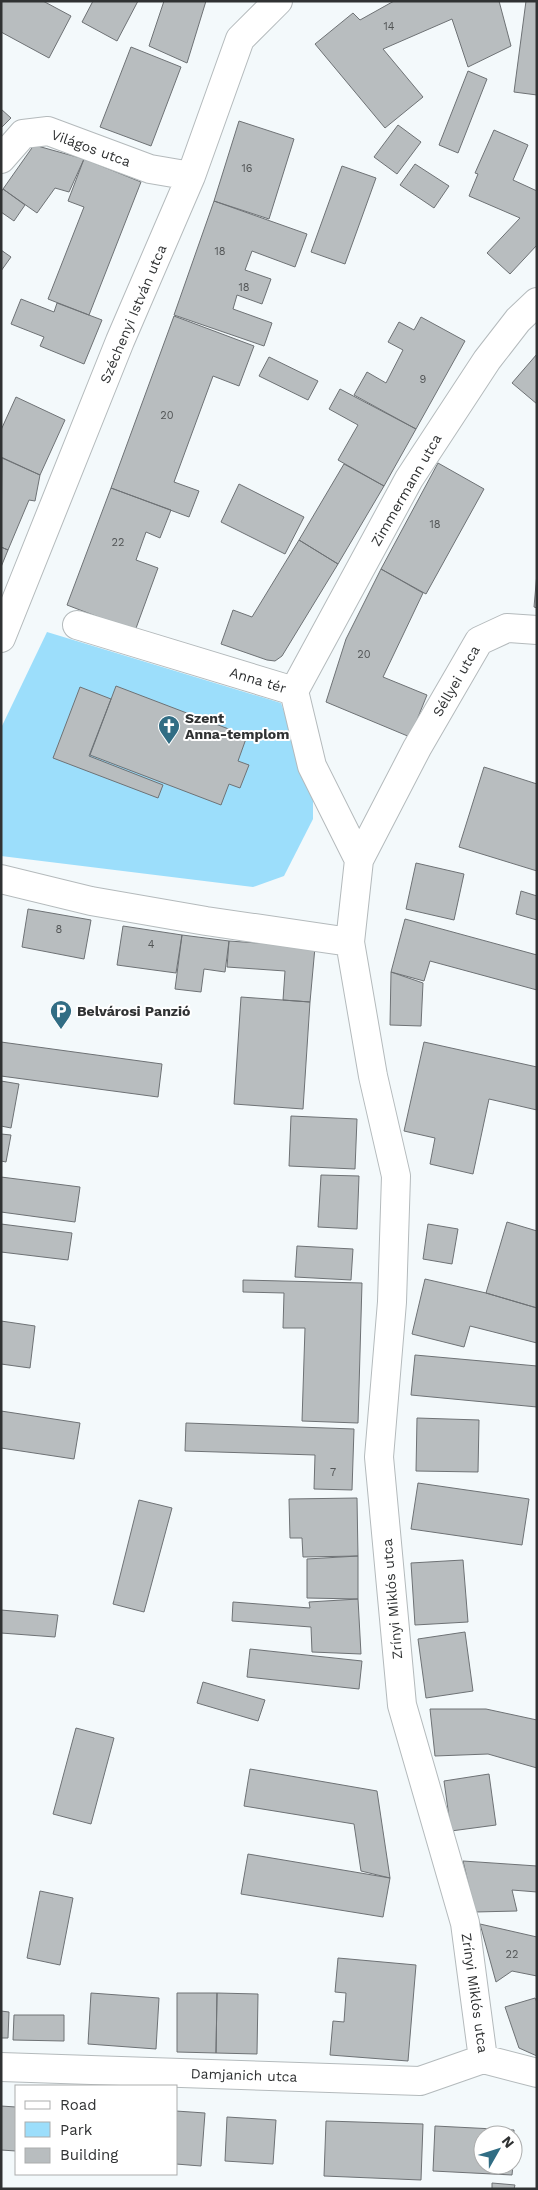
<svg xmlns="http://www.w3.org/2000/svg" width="538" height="2190" viewBox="0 0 538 2190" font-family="'Work Sans',sans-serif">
  <rect width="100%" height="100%" fill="#f3f9fb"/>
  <path fill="#9cdefb" d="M 47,632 L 281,703 L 313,795 L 313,819 L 284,876 L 253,887 L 1,856 L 1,728 Z"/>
  <path fill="#b8bdbf" stroke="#6e7275" d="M 1,1 L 43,1 L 71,16 L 49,58 L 1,32 Z
    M 93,1 L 138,1 L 117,41 L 82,22 Z
    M 164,1 L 206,1 L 187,63 L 149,46 Z
    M 394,1 L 499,1 L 511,46 L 468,67 L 452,19 L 383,49 L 423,97 L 385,128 L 315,44 L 353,13 L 360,20 Z
    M 526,1 L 537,1 L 537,95 L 514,92 Z
    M 131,47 L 181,67 L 151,146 L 100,127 Z
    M 468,71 L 487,79 L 458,153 L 439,145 Z
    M 1,109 L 11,118 L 1,128 Z
    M 239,121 L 294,139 L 269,219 L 214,201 Z
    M 398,125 L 421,142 L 397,174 L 374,157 Z
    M 494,130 L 528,145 L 513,180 L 537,191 L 537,245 L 510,274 L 487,253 L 520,218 L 469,196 L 478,174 L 475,173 Z
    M 34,145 L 84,159 L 69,192 L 55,188 L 37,213 L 3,189 Z
    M 84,159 L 141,182 L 89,315 L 48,299 L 84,207 L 68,201 Z
    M 415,164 L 449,186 L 434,208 L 400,185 Z
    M 342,166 L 376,178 L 345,264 L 311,252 Z
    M 3,189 L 25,205 L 14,221 L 1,212 L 1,192 Z
    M 214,201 L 307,234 L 295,267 L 252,251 L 245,270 L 271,279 L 262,304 L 237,295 L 233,309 L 272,323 L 264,346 L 174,315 Z
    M 1,250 L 11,257 L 1,271 Z
    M 21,299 L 54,312 L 57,303 L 102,320 L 84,364 L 40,346 L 44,337 L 11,324 Z
    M 174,316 L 254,346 L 239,386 L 213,376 L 174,482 L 199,491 L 189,517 L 111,488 Z
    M 421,317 L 465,341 L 416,429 L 354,395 L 367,372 L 386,383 L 403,350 L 388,342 L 399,322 L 414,330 Z
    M 537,354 L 537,404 L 512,383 Z
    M 269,357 L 318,381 L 308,400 L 259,376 Z
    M 340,389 L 416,429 L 384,486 L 338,460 L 358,425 L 329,409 Z
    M 16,397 L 65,420 L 40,475 L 1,457 L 1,430 Z
    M 2,458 L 40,475 L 35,501 L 29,500 L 8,550 L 1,547 Z
    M 438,463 L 484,489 L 426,594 L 381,569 Z
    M 344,464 L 384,486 L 338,564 L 299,540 Z
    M 239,484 L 304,517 L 285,554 L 221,522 Z
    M 111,488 L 171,510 L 160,538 L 146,532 L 136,560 L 158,568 L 135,631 L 67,605 Z
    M 299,540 L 338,564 L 282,656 L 275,661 L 267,660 L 221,644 L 233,610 L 252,617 Z
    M 1,547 L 8,550 L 1,567 Z
    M 381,569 L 423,593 L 383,677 L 427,695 L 410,737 L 326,702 L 346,639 Z
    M 537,573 L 537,608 L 534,607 Z
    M 116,686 L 247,736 L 238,761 L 249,765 L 240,788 L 229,784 L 221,805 L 90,755 Z
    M 80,687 L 111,699 L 89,756 L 163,785 L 158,798 L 53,758 Z
    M 484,767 L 537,784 L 537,871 L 459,847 Z
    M 416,863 L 464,874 L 454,920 L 406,909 Z
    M 521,891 L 537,896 L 537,920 L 516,914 Z
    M 28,909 L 91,920 L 84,959 L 22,947 Z
    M 405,919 L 537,955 L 537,990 L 430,961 L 424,981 L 391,972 Z
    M 123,926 L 182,935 L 176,973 L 117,965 Z
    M 182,935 L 229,941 L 225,972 L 204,969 L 201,992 L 175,989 Z
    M 229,941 L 315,947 L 310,1002 L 283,1000 L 285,971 L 227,967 Z
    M 391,972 L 423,983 L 421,1026 L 390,1025 Z
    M 241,997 L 310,1002 L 303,1109 L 234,1104 Z
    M 1,1042 L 162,1064 L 158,1097 L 1,1076 Z
    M 424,1042 L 537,1067 L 537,1110 L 489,1099 L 473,1174 L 430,1164 L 435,1138 L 404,1131 Z
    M 1,1081 L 19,1084 L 11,1128 L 1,1126 Z
    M 291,1116 L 357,1119 L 355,1169 L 289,1166 Z
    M 1,1134 L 11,1135 L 6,1162 L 1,1161 Z
    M 321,1175 L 359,1176 L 357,1229 L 318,1227 Z
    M 1,1177 L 80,1187 L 75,1222 L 1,1212 Z
    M 507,1222 L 537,1231 L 537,1308 L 486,1293 Z
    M 1,1224 L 72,1233 L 68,1260 L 1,1252 Z
    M 428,1224 L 458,1229 L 452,1264 L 423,1259 Z
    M 297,1246 L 353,1249 L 351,1280 L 295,1277 Z
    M 425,1279 L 486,1293 L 537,1308 L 537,1343 L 470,1326 L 464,1347 L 412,1334 Z
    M 243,1280 L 362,1283 L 358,1423 L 302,1421 L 305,1328 L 283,1328 L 284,1293 L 243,1292 Z
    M 1,1321 L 35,1326 L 30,1368 L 1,1364 Z
    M 415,1355 L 537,1366 L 537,1407 L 411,1395 Z
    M 1,1411 L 80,1423 L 74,1459 L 1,1448 Z
    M 417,1418 L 479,1420 L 478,1472 L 416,1471 Z
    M 186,1423 L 354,1429 L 352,1490 L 314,1489 L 315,1455 L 185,1451 Z
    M 418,1483 L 529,1499 L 522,1545 L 411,1529 Z
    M 357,1498 L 358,1556 L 303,1557 L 302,1538 L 290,1538 L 289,1499 Z
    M 139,1500 L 172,1508 L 144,1612 L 113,1604 Z
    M 358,1556 L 358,1599 L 307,1598 L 307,1559 Z
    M 463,1560 L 468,1622 L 415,1625 L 411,1563 Z
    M 358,1599 L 361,1654 L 312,1652 L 311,1627 L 232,1621 L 233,1602 L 310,1608 L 309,1602 Z
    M 1,1610 L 58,1615 L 55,1637 L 1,1633 Z
    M 465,1632 L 473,1691 L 426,1698 L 418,1639 Z
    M 250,1649 L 362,1661 L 359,1689 L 247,1677 Z
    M 203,1682 L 265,1700 L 258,1721 L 197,1703 Z
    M 430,1709 L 486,1709 L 537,1720 L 537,1768 L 488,1754 L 435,1756 Z
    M 76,1728 L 114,1738 L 91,1824 L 53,1814 Z
    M 250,1769 L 377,1791 L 390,1878 L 361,1871 L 354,1824 L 244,1806 Z
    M 489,1774 L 496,1825 L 451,1831 L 444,1781 Z
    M 248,1854 L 390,1878 L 383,1917 L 241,1894 Z
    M 463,1861 L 537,1866 L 537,1892 L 512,1890 L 517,1911 L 475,1912 Z
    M 40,1891 L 73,1898 L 60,1965 L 27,1958 Z
    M 480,1924 L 537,1937 L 537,1976 L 512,1971 L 496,1982 Z
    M 338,1958 L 416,1965 L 408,2061 L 330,2055 L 333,2021 L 344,2022 L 346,1993 L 335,1992 Z
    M 91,1993 L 159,1998 L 156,2049 L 88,2044 Z
    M 177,1993 L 217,1993 L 216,2053 L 177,2052 Z
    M 217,1993 L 258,1994 L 257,2054 L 216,2053 Z
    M 535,1998 L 537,2002 L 537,2056 L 519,2048 L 505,2007 Z
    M 1,2011 L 9,2012 L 8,2038 L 1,2038 Z
    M 14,2015 L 64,2015 L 64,2041 L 13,2040 Z
    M 1,2106 L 16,2107 L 16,2151 L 1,2150 Z
    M 176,2111 L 205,2113 L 201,2166 L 176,2164 Z
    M 227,2117 L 276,2120 L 273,2164 L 225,2161 Z
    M 326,2121 L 423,2124 L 421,2180 L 324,2176 Z
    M 435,2126 L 514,2130 L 513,2158 L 513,2135 L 483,2135 L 483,2165 L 513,2165 L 512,2175 L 433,2171 Z
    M 492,2183 L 515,2185 L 514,2189 L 492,2189 Z"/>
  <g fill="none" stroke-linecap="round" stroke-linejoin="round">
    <g stroke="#b4babc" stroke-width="30">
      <path id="minor" d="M 1,159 L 23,134 L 48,131 L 150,169 L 191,176
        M 77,625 L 294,691 L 312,766 L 359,860
        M 537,630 L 507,628 L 479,641 L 417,748 L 359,860 L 350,942 L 373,1076 L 396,1176 L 392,1302 L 379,1457 L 402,1705 L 465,1923 L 483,2059 L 537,2073
        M 1,638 L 120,341 L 191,176 L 240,39 L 278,1
        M 294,691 L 409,479 L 487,360 L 518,320 L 537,302
        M 1,879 L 91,901 L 206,921 L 350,942
        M 1,2067 L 420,2081 L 483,2059"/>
    </g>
    <use href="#minor" stroke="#fff" stroke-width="28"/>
  </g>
  <defs>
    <g id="church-pin" transform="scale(1.125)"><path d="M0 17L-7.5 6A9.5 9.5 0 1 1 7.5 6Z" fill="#316d84" stroke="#fff"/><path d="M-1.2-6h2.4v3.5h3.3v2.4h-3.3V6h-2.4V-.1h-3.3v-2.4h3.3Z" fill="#fff"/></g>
    <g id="parking-pin" transform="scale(1.125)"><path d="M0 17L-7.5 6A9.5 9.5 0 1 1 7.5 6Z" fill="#316d84" stroke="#fff"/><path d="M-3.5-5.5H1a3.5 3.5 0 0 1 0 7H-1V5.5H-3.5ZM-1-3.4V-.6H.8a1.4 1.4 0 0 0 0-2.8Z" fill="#fff"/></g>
  </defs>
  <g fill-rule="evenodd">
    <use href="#church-pin" x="169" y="726"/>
    <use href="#parking-pin" x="61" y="1011"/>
  </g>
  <g text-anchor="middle" stroke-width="4" stroke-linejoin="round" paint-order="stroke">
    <g font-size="11" fill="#525556">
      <text x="389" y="30">14</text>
      <text x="247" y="172">16</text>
      <text x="220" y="255">18</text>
      <text x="244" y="291">18</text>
      <text x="423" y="383">9</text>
      <text x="167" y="419">20</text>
      <text x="435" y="528">18</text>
      <text x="118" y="546">22</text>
      <text x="364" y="658">20</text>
      <text x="59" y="933">8</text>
      <text x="151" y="948">4</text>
      <text x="333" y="1476">7</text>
      <text x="512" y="1958">22</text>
    </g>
    <g font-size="14" fill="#303233" stroke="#fff">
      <text transform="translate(91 148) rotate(20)" y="5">Világos utca</text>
      <text transform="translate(133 314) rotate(-67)" y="5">Széchenyi István utca</text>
      <text transform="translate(406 490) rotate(-60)" y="5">Zimmermann utca</text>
      <text transform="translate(258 680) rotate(17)" y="5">Anna tér</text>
      <text transform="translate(456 681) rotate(-60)" y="5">Séllyei utca</text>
      <text transform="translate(392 1599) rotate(-95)" y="5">Zrínyi Miklós utca</text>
      <text transform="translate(475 1993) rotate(82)" y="5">Zrínyi Miklós utca</text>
      <text transform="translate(244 2075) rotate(2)" y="5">Damjanich utca</text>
    </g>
    <g font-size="14" font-weight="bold" fill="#303233" stroke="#fff" text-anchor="start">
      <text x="185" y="723">Szent<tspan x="185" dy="16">Anna-templom</tspan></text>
      <text x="77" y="1016">Belvárosi Panzió</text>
    </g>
  </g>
  <rect width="538" height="2190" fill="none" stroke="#303233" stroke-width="5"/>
  <rect x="15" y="2085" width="162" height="90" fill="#ffffff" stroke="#acadad"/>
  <rect x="25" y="2101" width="25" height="8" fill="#ffffff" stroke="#acadad"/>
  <text x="60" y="2110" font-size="15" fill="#303233">Road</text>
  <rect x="25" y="2122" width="25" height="15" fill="#9cdefb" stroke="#acadad"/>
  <text x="60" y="2135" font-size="15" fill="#303233">Park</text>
  <rect x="25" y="2148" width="25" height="15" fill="#b8bdbf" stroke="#acadad"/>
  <text x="60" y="2160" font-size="15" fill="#303233">Building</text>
  <g transform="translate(498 2150) rotate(51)"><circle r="24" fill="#ffffff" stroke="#acadad"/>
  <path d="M0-4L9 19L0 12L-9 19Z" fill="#316d84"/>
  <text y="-8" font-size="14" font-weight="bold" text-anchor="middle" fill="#303233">N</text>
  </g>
</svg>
